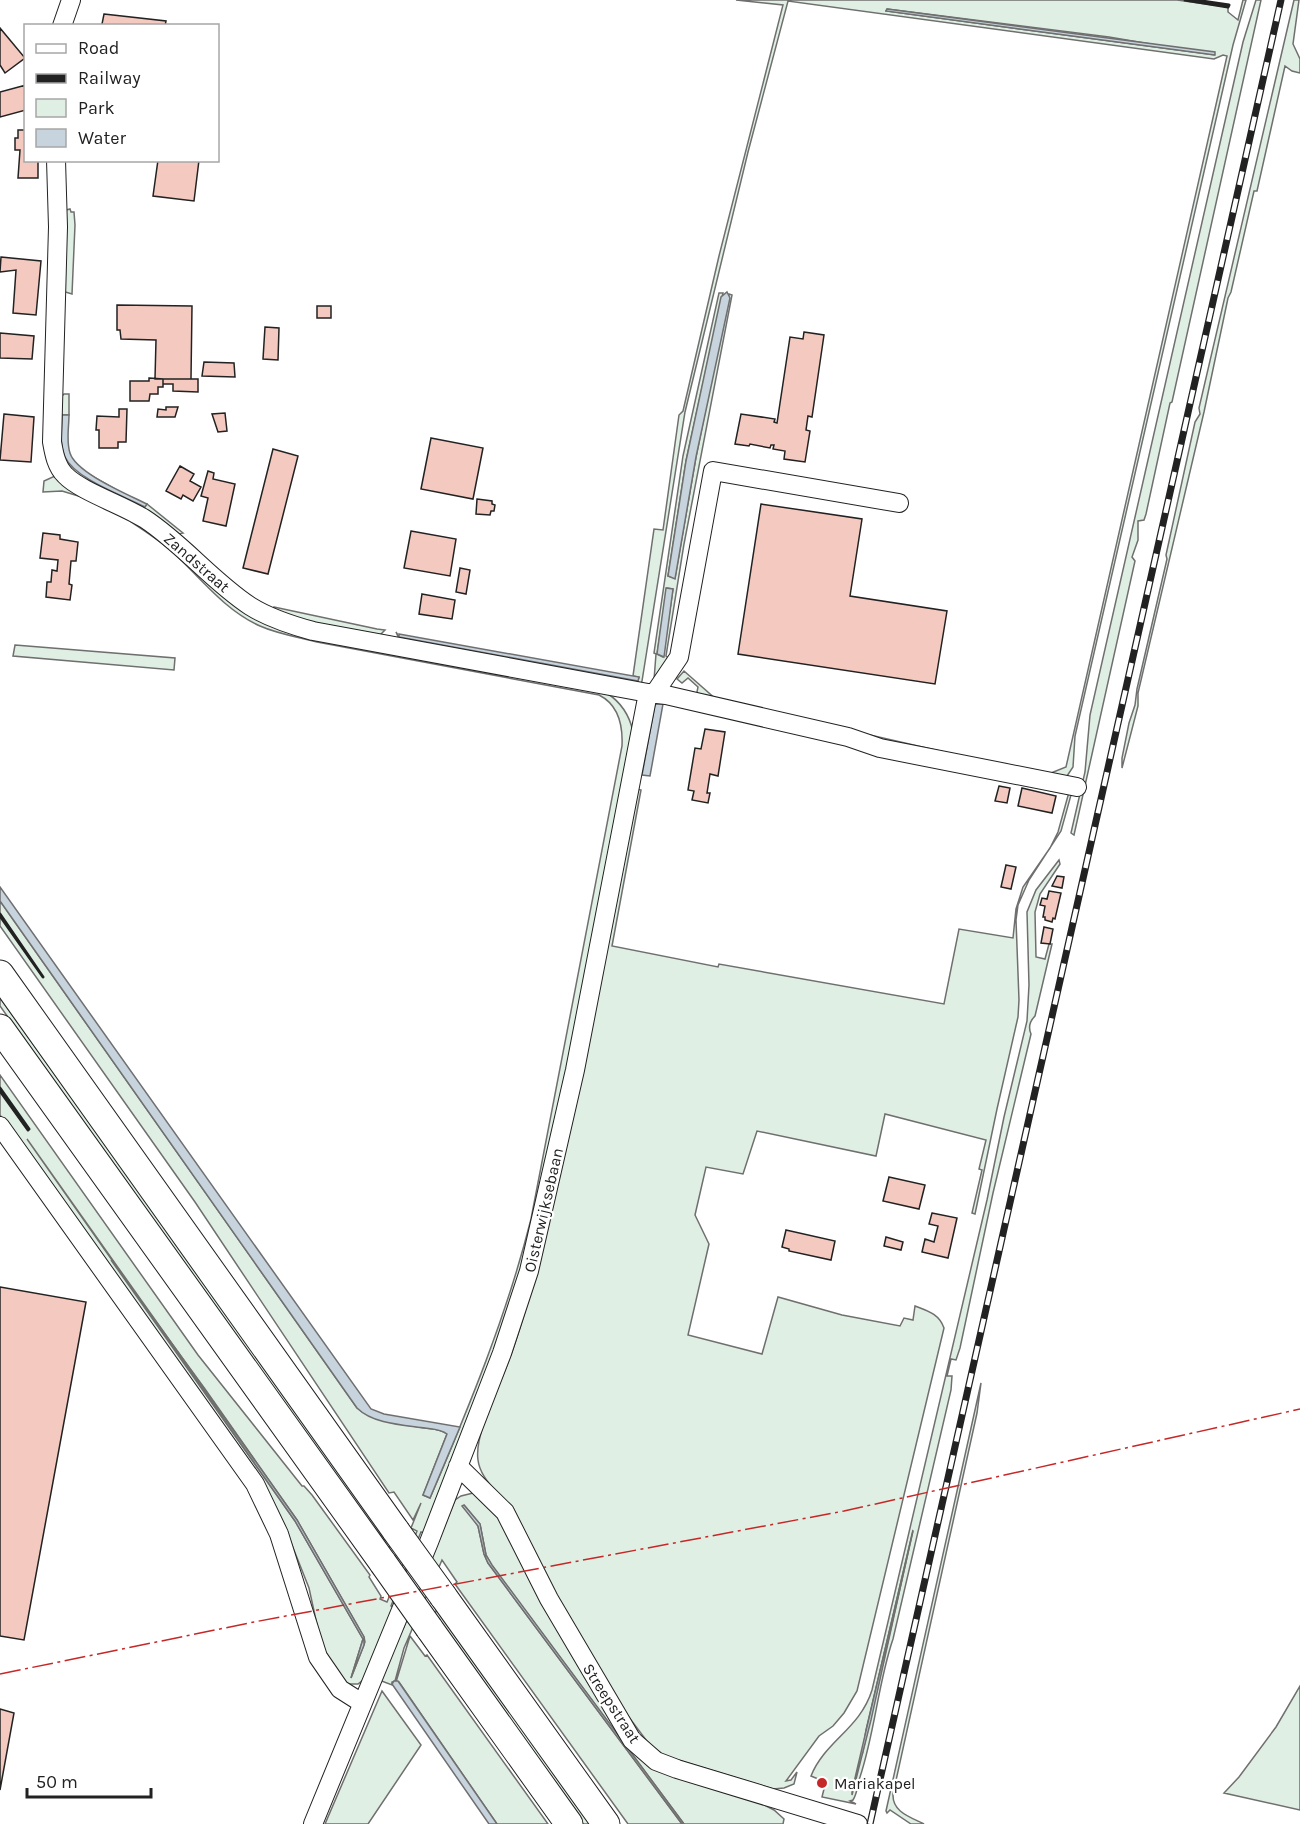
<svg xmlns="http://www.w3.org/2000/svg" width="1300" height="1824" viewBox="0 0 1300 1824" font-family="Karla,sans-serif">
  <rect width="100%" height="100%" fill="#fff"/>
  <path fill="#e0efe3" stroke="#6f6f6f" stroke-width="1.5" fill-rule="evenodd" d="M 736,0 L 1177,0 L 1228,7 L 1228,12 L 1238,20 L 1243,0 L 1246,0 L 1233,45 L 1075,736 L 1073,767 L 1067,776 L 1055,779 L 696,697 L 698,687 L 688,678 L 682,683 L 677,679 L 684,671 L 717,700 L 1036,773 L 1051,773 L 1066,767 L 1227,56 L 1223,55 L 1214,59 L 788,1 L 748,152 L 685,412 L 642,681 L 641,683 L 400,641 L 396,632 L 399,637 L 638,681 L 639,677 L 633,676 L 654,529 L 663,530 L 679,415 L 683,411 L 719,256 L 783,5 ZM 887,9 L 1109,37 L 1215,55 L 886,11 Z
    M 1256,0 L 1261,0 L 1172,402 L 1170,403 L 1146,514 L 1144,520 L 1138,521 L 1138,540 L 1132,557 L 1135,561 L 1074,835 L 1071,833 L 1085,772 L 1090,715 L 1243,42 Z
    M 1294,0 L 1299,0 L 1293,44 L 1300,59 L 1300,73 L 1292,71 L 1285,66 L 1257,191 L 1254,191 L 1231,292 L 1228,298 L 1204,412 L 1138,693 L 1138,706 L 1122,768 L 1122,758 L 1129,723 L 1135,705 L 1137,689 L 1167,559 L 1166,555 L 1195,422 L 1200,414 L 1199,408 Z
    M 70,209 L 71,212 L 74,212 L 75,225 L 72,294 L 62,291 L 62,211 Z
    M 719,293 L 723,293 L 686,461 L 668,576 L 675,578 L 696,457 L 729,294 L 732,295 L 684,544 L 666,656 L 673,662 L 654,680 L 656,654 L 654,653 L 683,456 ZM 667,588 L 673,589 L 663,657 L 657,654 Z
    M 64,394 L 69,394 L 69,415 L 63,415 L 62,446 L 69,463 L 145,506 L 147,504 L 183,533 L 177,534 L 79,479 L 61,456 L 59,399 Z
    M 57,475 L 131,516 L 243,608 L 608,694 C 622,703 629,715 633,731 L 580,1017 L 517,1293 L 424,1533 L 421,1532 L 391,1606 L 393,1607 L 363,1680 L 358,1684 L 347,1684 L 329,1662 L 319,1634 L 309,1588 L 288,1535 L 0,1115 L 0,1091 L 27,1129 L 29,1129 L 0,1088 L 0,1075 L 198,1355 L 302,1486 L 304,1486 L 312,1495 L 370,1575 L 369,1577 L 381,1596 L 380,1599 L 387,1602 L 417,1531 L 411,1528 L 421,1503 L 413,1520 L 394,1492 L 389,1493 L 195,1202 L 0,926 L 0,916 L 43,977 L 0,914 L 0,901 L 357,1408 C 375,1423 402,1424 425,1428 C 433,1429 441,1429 447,1434 L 423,1495 L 430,1498 C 469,1407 507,1315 531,1219 L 622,746 C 623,725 619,705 599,695 L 317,642 C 298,637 278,634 260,626 C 226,611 202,580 176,555 C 162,542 146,532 131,522 L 129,518 L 85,498 L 62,491 L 43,492 L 44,481 ZM 111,1260 L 205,1389 L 297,1520 L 364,1637 L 365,1642 L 351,1678 L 363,1639 L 295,1521 Z
    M 274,607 L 377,629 L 385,630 L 378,637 L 319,626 L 273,611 Z
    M 15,645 L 175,658 L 174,670 L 13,656 Z
    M 637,789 L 641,790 L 612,946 L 718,967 L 719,964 L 944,1004 L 959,929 L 1013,938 L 1016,909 L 1023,887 L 1050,848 L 1058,832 L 1069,792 L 1071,795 L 1061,831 L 1029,880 L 1018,905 L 1016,920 L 1019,1000 L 1018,1017 L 997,1109 L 975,1214 L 972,1213 L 982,1170 L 979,1169 L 986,1140 L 885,1114 L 876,1156 L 757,1131 L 743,1174 L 706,1167 L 695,1215 L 709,1244 L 688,1335 L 762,1354 L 778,1297 L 842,1315 L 900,1326 L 904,1318 L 913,1320 L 915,1306 C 928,1311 939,1314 944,1328 L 857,1691 L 844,1713 L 833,1726 L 819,1736 L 786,1781 L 791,1780 L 797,1772 L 794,1784 L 784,1788 L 773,1789 L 665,1756 L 649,1744 L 607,1688 L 504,1502 C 495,1489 480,1477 478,1460 C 474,1434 500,1386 509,1360 C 519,1334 526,1308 534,1281 Z
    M 1059,860 L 1060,864 L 1040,894 L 1035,912 L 1036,957 L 1045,959 L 1049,944 L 1052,944 L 1035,1016 C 1030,1021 1028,1027 1031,1034 L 993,1193 L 960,1348 L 956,1360 L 951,1359 L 947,1376 L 952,1376 L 951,1390 L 893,1639 C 878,1683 875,1732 860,1777 C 857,1785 858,1792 853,1800 L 850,1801 L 856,1804 L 822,1797 L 825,1785 L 823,1781 L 811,1776 C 825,1741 860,1729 872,1690 L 987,1200 L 1004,1117 L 1027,1021 L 1029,985 L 1027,912 L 1036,890 ZM 913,1531 L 862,1755 L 866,1730 Z
    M 0,998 L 391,1543 L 388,1550 L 0,1006 Z
    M 981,1383 L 977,1413 L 893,1794 C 892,1812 910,1817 924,1824 L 911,1824 L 890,1810 L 887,1813 L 886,1811 Z
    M 473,1493 L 477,1494 L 493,1506 L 647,1755 L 740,1793 L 774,1810 L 784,1819 L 783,1824 L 684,1824 L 492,1566 L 486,1555 L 480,1524 L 464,1505 L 478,1526 L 484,1554 L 488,1563 L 682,1824 L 628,1824 L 455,1584 L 457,1582 L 442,1560 L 404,1648 L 395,1681 L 392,1682 L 392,1685 L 379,1680 L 401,1626 L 404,1627 L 405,1624 L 455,1500 L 461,1496 Z
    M 437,1609 L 592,1824 L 583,1824 L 434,1616 Z
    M 410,1636 L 425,1656 L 427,1655 L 548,1824 L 497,1824 L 399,1682 L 396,1682 Z
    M 1300,1686 L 1300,1810 L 1224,1793 L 1239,1777 L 1276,1727 Z
    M 382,1691 L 421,1745 L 368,1824 L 325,1824 Z"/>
  <path fill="#c7d3dd" stroke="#6f6f6f" stroke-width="1.5" d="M 887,9 L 1215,52 L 1215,55 L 886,11 Z
    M 727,292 L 730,298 L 696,457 L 675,579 L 668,576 L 686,461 L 721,297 Z
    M 62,415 L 69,415 C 69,427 66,441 70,453 C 76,473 127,494 147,504 L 145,507 C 124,496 75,479 65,457 C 59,445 62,428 62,415 Z
    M 666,588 L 673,589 L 664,657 L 657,654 Z
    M 399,634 L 639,677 L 638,681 L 399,637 Z
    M 655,704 L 663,704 L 650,776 L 642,775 Z
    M 0,887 L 371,1409 L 384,1414 L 460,1427 L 430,1498 L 423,1495 L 447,1434 C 441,1429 433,1429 425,1428 C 403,1425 373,1424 357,1408 L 0,901 Z
    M 27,1139 L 297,1520 L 364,1637 L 364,1645 L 351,1678 L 363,1639 L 295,1521 Z
    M 464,1505 L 480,1524 L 486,1555 L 492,1565 L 684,1824 L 682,1824 L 488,1563 L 484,1554 L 478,1526 L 462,1506 Z
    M 913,1530 L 871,1720 L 852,1795 L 852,1791 Z
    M 394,1681 L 398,1681 L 497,1824 L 489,1824 L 392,1684 Z"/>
  <path fill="#f3c9c0" stroke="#222" stroke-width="1.5" d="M 104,14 L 166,21 L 165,26 L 106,26 L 102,24 Z
    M 0,28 L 25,58 L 5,73 L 0,65 Z
    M 26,85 L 26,110 L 0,117 L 0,92 Z
    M 18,130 L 26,130 L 26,160 L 38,160 L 38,178 L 18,178 L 20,150 L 15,150 L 15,138 L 18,138 Z
    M 158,160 L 199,160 L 194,201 L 153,196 Z
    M 1,257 L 41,261 L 36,315 L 13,313 L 16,270 L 0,272 Z
    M 117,305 L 192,306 L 191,379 L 155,379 L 156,340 L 121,339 L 120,330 L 117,330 Z
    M 317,306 L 331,306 L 331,318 L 317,318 Z
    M 265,327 L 279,328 L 278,360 L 263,359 Z
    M 804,332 L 824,335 L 812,417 L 808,416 L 806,430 L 810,431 L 805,462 L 784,459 L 785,451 L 773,449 L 774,445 L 771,445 L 770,448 L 750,444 L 749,446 L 735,444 L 741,414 L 775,419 L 774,422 L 777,423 L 790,337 L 803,339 Z
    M 0,333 L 34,336 L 32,359 L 0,358 Z
    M 204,362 L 234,363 L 235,377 L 202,376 Z
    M 149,378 L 163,379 L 163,387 L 158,387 L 158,394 L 150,394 L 149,401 L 130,401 L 130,381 L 149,381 Z
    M 163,379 L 198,379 L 198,392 L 173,391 L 173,384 L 163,384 Z
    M 166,407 L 178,407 L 175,417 L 157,417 L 158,409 L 166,410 Z
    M 119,409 L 127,409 L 126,442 L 118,442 L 118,448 L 99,448 L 99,430 L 96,430 L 97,416 L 119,417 Z
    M 225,413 L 227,431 L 218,432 L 212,414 Z
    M 4,414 L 34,417 L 31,462 L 0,460 Z
    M 431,438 L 483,448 L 473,499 L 421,489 Z
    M 273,449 L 298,456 L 268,574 L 243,568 Z
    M 180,466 L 194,474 L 190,481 L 201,487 L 193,501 L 183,495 L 181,499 L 166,491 Z
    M 208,471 L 214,473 L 213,479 L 235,484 L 226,526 L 203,521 L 208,498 L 201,496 Z
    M 477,499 L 492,501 L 492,504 L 495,505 L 494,511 L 491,511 L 490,515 L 476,514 Z
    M 761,504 L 862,519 L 850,596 L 947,611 L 935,684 L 738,654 Z
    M 411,531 L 456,539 L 450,576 L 404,568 Z
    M 43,533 L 60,535 L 60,539 L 78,542 L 76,561 L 71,561 L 69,584 L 72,585 L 70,600 L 46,597 L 47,582 L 51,582 L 52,570 L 57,571 L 58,560 L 40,558 Z
    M 460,568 L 470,570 L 466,594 L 456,592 Z
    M 422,594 L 455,600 L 452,619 L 419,614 Z
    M 705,729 L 725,732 L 718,776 L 710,774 L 707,793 L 710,793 L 708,803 L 692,800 L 694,791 L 688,790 L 695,748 L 701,749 Z
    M 999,786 L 1010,788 L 1007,803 L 995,801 Z
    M 1022,788 L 1056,796 L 1052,813 L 1018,806 Z
    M 1006,865 L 1016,867 L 1011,889 L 1001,887 Z
    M 1057,876 L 1064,877 L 1062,888 L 1052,886 Z
    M 1049,891 L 1061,893 L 1055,919 L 1053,918 L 1052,922 L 1045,920 L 1045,917 L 1043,917 L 1045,906 L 1040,905 L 1042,898 L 1047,899 Z
    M 1044,927 L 1053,929 L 1050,944 L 1041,943 Z
    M 889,1177 L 925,1185 L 919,1209 L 883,1201 Z
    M 932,1213 L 957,1218 L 948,1258 L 922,1252 L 925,1239 L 934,1242 L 938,1226 L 929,1224 Z
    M 786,1230 L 835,1241 L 831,1260 L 789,1251 L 789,1249 L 782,1247 Z
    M 886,1237 L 903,1242 L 901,1250 L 884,1246 Z
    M 0,1287 L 86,1302 L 24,1640 L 0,1636 Z
    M 0,1709 L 14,1713 L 0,1790 Z"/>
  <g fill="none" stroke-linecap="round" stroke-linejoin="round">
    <g stroke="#222" stroke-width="20">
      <path id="minor" d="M 62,26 L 71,0
        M 56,160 L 58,227 L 52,442 C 54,453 56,466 65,475 C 80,491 123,505 145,519 C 183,544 212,581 250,606 C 269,618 291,625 313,631 L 648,693 L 666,695 L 848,737 L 880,748 L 1077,787
        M 654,694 L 679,657 L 713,471 L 899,503
        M 0,1126 L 255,1484 L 279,1534 L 318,1657 L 340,1689 L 362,1703
        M 458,1466 L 505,1512 L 549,1599 L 632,1740 L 656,1761 L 677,1769 L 858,1824
        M 313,1824 L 429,1542 L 502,1353 L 529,1271 L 575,1070 L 648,693"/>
    </g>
    <g stroke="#222" stroke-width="29">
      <path id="highway" d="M 0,974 L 396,1531
        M 0,1028 L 383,1563
        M 443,1596 L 606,1824
        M 429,1628 L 569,1824"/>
    </g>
    <use href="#minor" stroke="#fff" stroke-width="18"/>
    <use href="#highway" stroke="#fff" stroke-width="27"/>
    <g stroke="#222" stroke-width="7">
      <path id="rail" d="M 870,1824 L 1281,0"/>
    </g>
    <use href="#rail" stroke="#fff" stroke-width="4.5" stroke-dasharray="14" stroke-linecap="butt"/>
    <g stroke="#222" stroke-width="29" stroke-linecap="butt">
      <path id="highway-bridge" d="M 396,1531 L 443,1596
        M 383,1563 L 429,1628"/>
    </g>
    <use href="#highway-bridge" stroke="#fff" stroke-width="27"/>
    <path stroke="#222" stroke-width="3" d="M 1185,0 L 1228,7 L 1229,5 L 1195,0
      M 0,914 L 43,977 L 0,916
      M 0,1088 L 29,1129 L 28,1130 L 0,1091"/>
    <path stroke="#c62828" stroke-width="1.5" stroke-dasharray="21 4.5 3 4.5" stroke-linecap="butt" d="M 0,1674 L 254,1622 L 844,1511 L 1300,1409"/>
  </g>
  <circle fill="#c62828" stroke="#fff" stroke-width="2" cx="822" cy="1783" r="6"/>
  <g text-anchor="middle" stroke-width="4.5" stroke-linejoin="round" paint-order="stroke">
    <g font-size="16" fill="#222" stroke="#fff">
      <text transform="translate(197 562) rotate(41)" y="6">Zandstraat</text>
      <text transform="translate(543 1210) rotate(-77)" y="6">Oisterwijksebaan</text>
      <text transform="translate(612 1703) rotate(57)" y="6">Streepstraat</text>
    </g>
    <g font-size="16" fill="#222" stroke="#fff" text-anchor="start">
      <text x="834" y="1789">Mariakapel</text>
    </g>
  </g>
  <rect x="24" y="24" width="195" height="138" fill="#ffffff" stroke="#a7a7a7" stroke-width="1.5"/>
  <rect x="36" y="44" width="30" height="9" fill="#ffffff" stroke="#a7a7a7" stroke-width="1.5"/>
  <text x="78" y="54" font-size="18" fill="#222222">Road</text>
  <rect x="36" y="74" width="30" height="9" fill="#222222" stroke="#a7a7a7" stroke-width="1.5"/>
  <text x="78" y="84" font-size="18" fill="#222222">Railway</text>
  <rect x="36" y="99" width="30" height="18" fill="#e0efe3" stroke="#a7a7a7" stroke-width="1.5"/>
  <text x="78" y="114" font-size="18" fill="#222222">Park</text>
  <rect x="36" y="129" width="30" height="18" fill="#c7d3dd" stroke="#a7a7a7" stroke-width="1.5"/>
  <text x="78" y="144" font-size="18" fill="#222222">Water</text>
  <path d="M27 1788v9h124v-9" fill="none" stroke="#222222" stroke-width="3"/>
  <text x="36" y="1788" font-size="18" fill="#222222" stroke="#ffffff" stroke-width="4.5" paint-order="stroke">50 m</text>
</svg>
